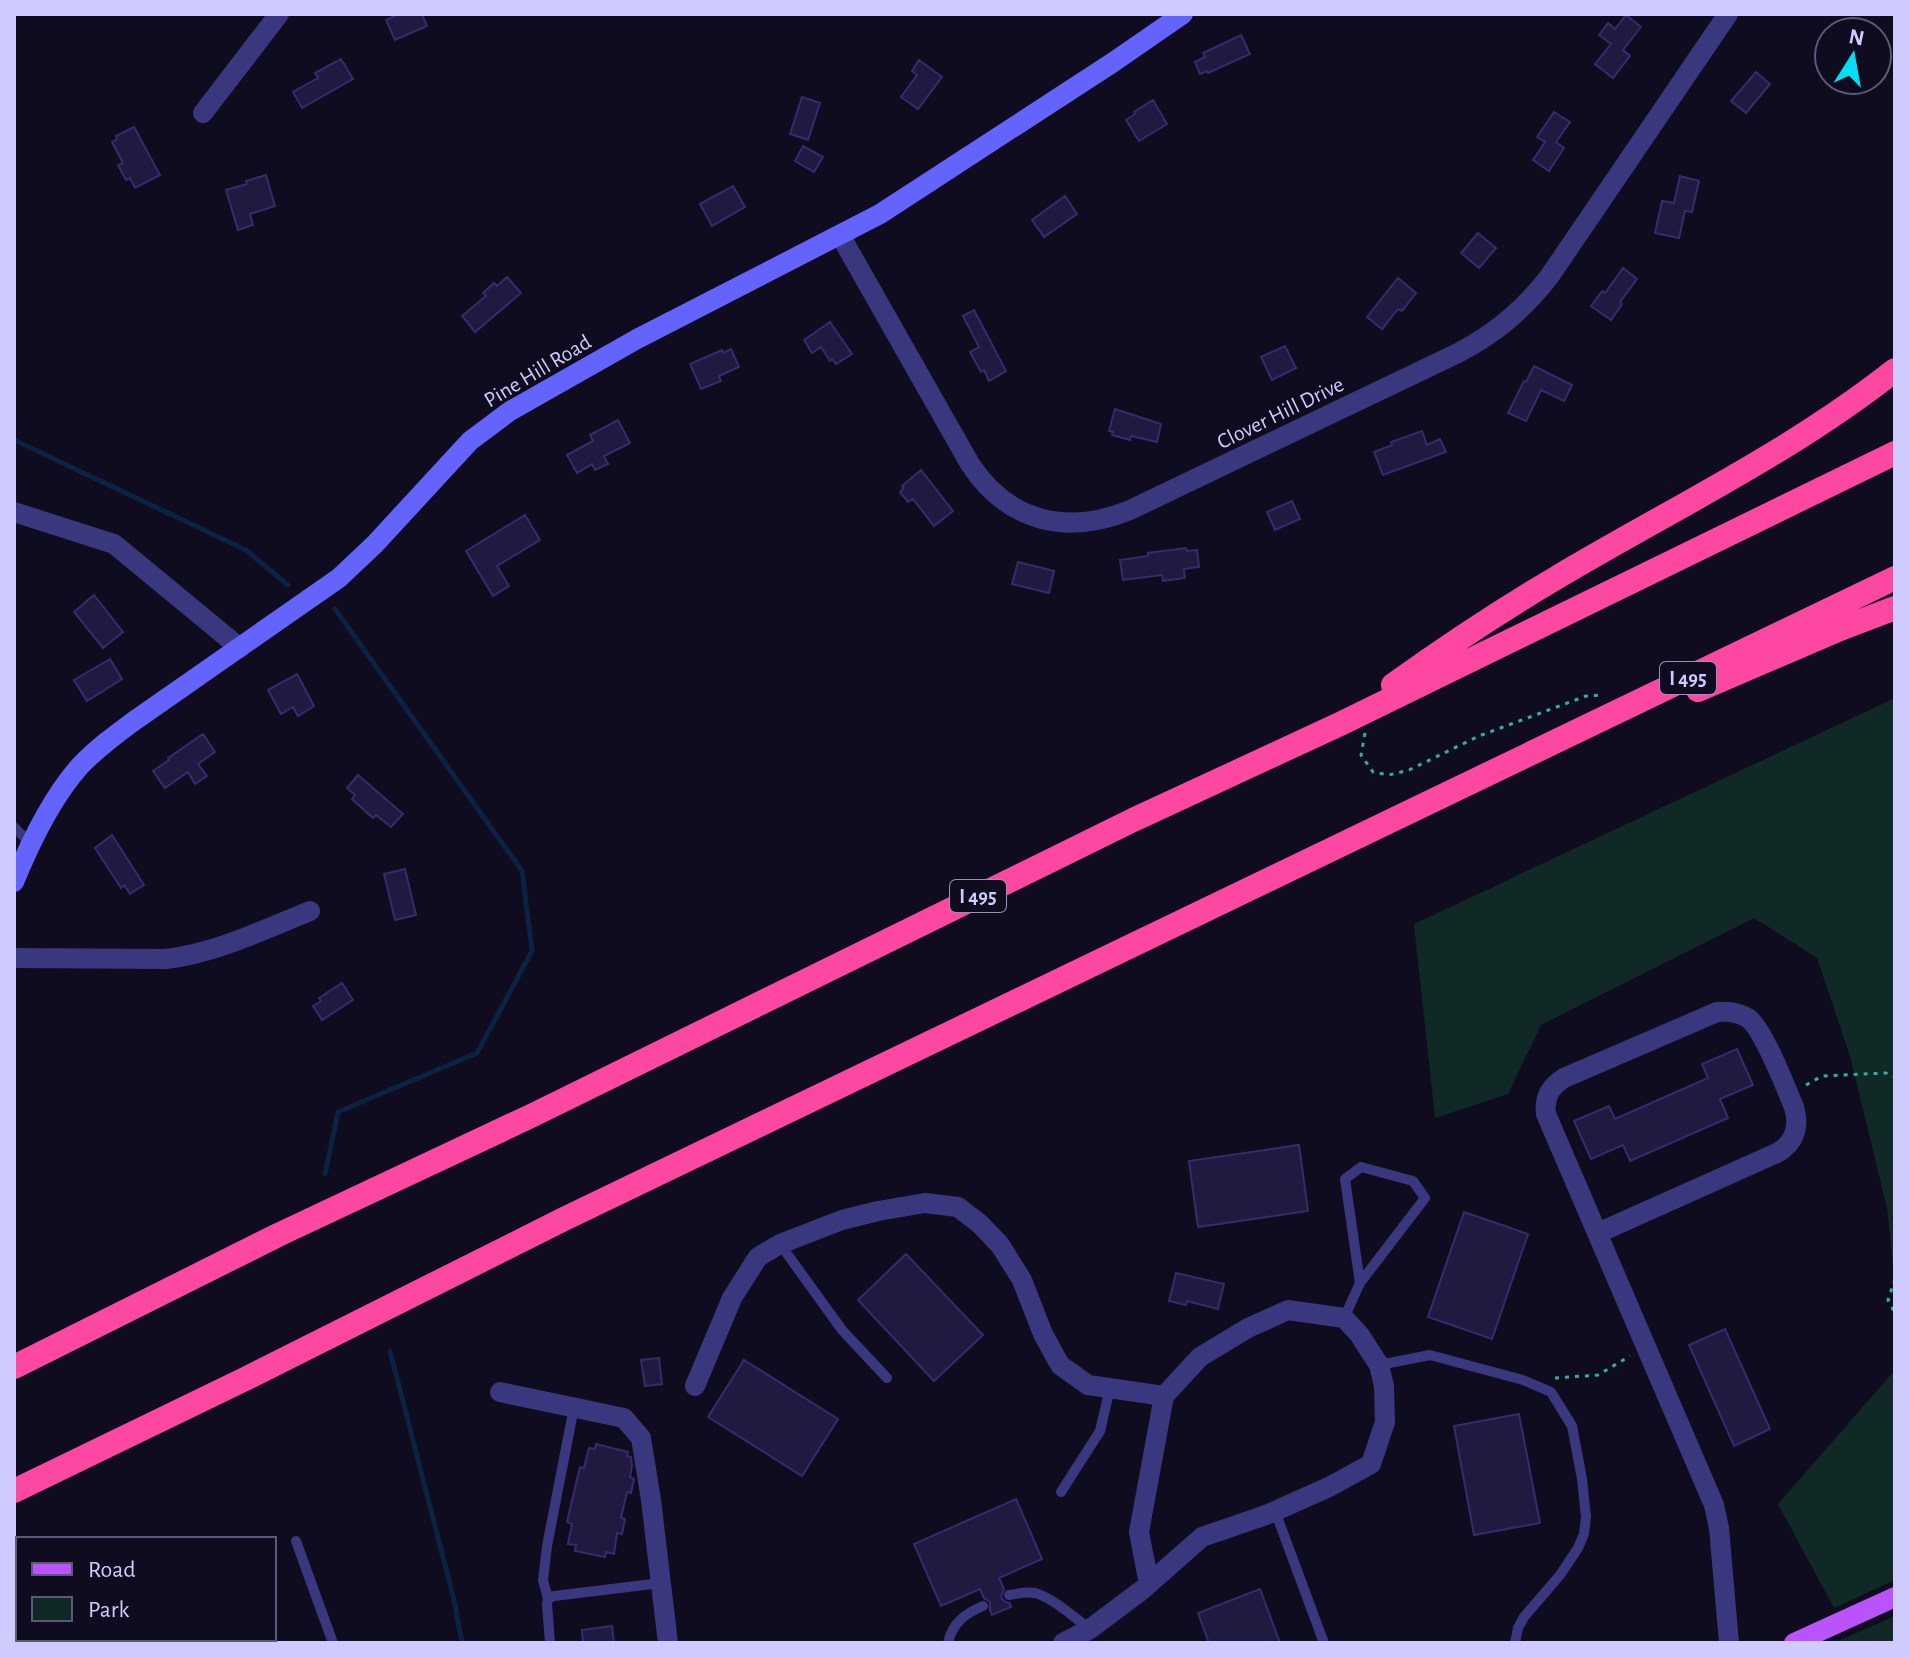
<svg xmlns="http://www.w3.org/2000/svg" width="1909" height="1657" viewBox="0 0 1909 1657" font-family="'Alegreya Sans',sans-serif">
  <rect width="100%" height="100%" fill="#0f0c1f"/>
  <path fill="#102927" d="M 1895,698 L 1895,1286 L 1887,1208 L 1850,1056 L 1817,958 L 1754,918 L 1541,1025 L 1508,1094 L 1435,1118 L 1414,924 Z
    M 1895,1370 L 1895,1580 L 1834,1608 L 1778,1504 Z
    M 1895,1616 L 1895,1643 L 1833,1643 Z"/>
  <g fill="none" stroke-linecap="round" stroke-linejoin="round">
    <path stroke="#0c2243" stroke-width="5" d="M 14,440 L 246,550 L 288,585
      M 325,1174 L 338,1112 L 477,1053 L 532,951 L 522,871 L 335,609
      M 390,1351 L 454,1600 L 462,1643"/>
  </g>
  <path fill="#201940" stroke="#372b6b" stroke-width="2" d="M 399,14 L 422,14 L 427,26 L 395,40 L 386,20 Z
    M 1626,15 L 1641,27 L 1623,50 L 1630,56 L 1613,78 L 1595,64 L 1611,44 L 1599,35 L 1608,23 L 1615,29 Z
    M 1241,35 L 1250,54 L 1208,73 L 1207,71 L 1200,74 L 1195,62 L 1205,57 L 1203,53 Z
    M 341,59 L 353,79 L 302,108 L 293,92 L 318,78 L 315,73 Z
    M 919,60 L 942,77 L 918,109 L 901,97 L 917,75 L 912,71 Z
    M 1756,72 L 1770,84 L 1746,113 L 1731,101 Z
    M 802,97 L 820,103 L 808,140 L 790,134 Z
    M 1153,100 L 1167,124 L 1139,141 L 1126,120 L 1135,114 L 1134,112 Z
    M 1554,112 L 1570,122 L 1556,142 L 1564,148 L 1549,171 L 1533,160 L 1545,142 L 1537,137 Z
    M 134,127 L 160,175 L 135,188 L 130,178 L 126,180 L 118,165 L 123,163 L 112,142 L 117,139 L 116,136 Z
    M 803,146 L 823,157 L 814,172 L 795,161 Z
    M 266,175 L 275,206 L 250,214 L 253,225 L 238,230 L 226,190 L 247,184 L 246,181 Z
    M 1680,176 L 1699,181 L 1692,212 L 1685,211 L 1679,238 L 1655,233 L 1662,201 L 1674,203 Z
    M 733,186 L 745,207 L 712,226 L 700,204 Z
    M 1065,196 L 1077,214 L 1044,237 L 1032,220 Z
    M 1478,233 L 1496,248 L 1479,268 L 1461,253 Z
    M 1623,268 L 1637,279 L 1620,302 L 1622,304 L 1611,320 L 1591,306 L 1602,291 L 1605,293 Z
    M 507,277 L 521,293 L 475,332 L 462,316 L 486,296 L 483,293 L 494,283 L 497,286 Z
    M 1398,278 L 1416,293 L 1402,311 L 1398,309 L 1382,329 L 1367,317 Z
    M 974,310 L 1006,371 L 989,381 L 984,370 L 981,372 L 970,352 L 979,347 L 963,316 Z
    M 830,322 L 852,354 L 836,364 L 832,359 L 830,361 L 821,347 L 812,353 L 804,340 Z
    M 1285,346 L 1296,368 L 1272,380 L 1261,357 Z
    M 731,349 L 739,367 L 719,376 L 721,381 L 701,389 L 690,364 L 722,350 L 723,353 Z
    M 1534,366 L 1572,385 L 1564,401 L 1541,390 L 1526,421 L 1508,413 L 1524,381 L 1526,382 Z
    M 1115,409 L 1161,424 L 1157,442 L 1131,436 L 1130,440 L 1112,435 L 1113,432 L 1109,431 Z
    M 618,420 L 630,443 L 604,456 L 608,464 L 595,470 L 592,464 L 577,473 L 567,455 L 593,441 L 590,435 Z
    M 1422,431 L 1427,445 L 1440,439 L 1446,452 L 1383,475 L 1374,452 L 1392,445 L 1391,442 Z
    M 921,470 L 953,511 L 934,526 L 913,499 L 908,502 L 900,492 L 904,488 L 902,486 Z
    M 1292,501 L 1300,519 L 1275,530 L 1267,512 Z
    M 525,515 L 540,540 L 497,566 L 509,586 L 493,596 L 466,551 Z
    M 1186,548 L 1187,551 L 1197,550 L 1199,567 L 1184,569 L 1185,578 L 1163,581 L 1162,575 L 1123,580 L 1120,560 L 1148,556 L 1148,553 Z
    M 1018,562 L 1054,571 L 1049,593 L 1012,584 Z
    M 94,595 L 123,632 L 103,648 L 74,612 Z
    M 110,659 L 122,679 L 87,701 L 74,680 Z
    M 297,674 L 314,706 L 298,716 L 293,707 L 281,714 L 268,690 Z
    M 203,734 L 215,752 L 198,764 L 207,776 L 195,784 L 188,772 L 165,788 L 153,771 L 169,760 L 168,758 Z
    M 358,775 L 403,814 L 391,827 L 376,815 L 373,818 L 352,799 L 355,795 L 347,788 Z
    M 112,835 L 144,885 L 130,894 L 124,885 L 121,888 L 95,848 Z
    M 405,869 L 416,915 L 395,920 L 384,874 Z
    M 342,983 L 353,1000 L 322,1020 L 313,1006 L 321,1001 L 319,998 Z
    M 1737,1049 L 1753,1085 L 1720,1099 L 1728,1118 L 1630,1161 L 1623,1145 L 1591,1159 L 1574,1121 L 1609,1106 L 1615,1119 L 1708,1078 L 1702,1064 Z
    M 1299,1145 L 1308,1211 L 1198,1227 L 1189,1161 Z
    M 1464,1212 L 1528,1234 L 1492,1339 L 1428,1317 Z
    M 906,1254 L 983,1335 L 934,1381 L 858,1300 Z
    M 1176,1273 L 1224,1284 L 1218,1309 L 1187,1301 L 1186,1305 L 1169,1301 Z
    M 1725,1329 L 1770,1429 L 1734,1446 L 1689,1345 Z
    M 659,1358 L 662,1384 L 645,1386 L 641,1360 Z
    M 744,1360 L 838,1419 L 802,1476 L 708,1417 Z
    M 1519,1414 L 1540,1523 L 1474,1535 L 1454,1426 Z
    M 596,1444 L 628,1452 L 627,1456 L 631,1457 L 632,1466 L 630,1477 L 634,1479 L 631,1493 L 627,1492 L 621,1518 L 625,1519 L 622,1534 L 617,1533 L 614,1554 L 606,1552 L 605,1557 L 575,1551 L 576,1545 L 568,1544 L 572,1524 L 567,1522 L 580,1467 L 584,1468 L 589,1448 L 595,1449 Z
    M 1016,1499 L 1042,1559 L 999,1578 L 1004,1589 L 1001,1597 L 1005,1602 L 1010,1603 L 1011,1607 L 992,1615 L 990,1610 L 990,1602 L 984,1598 L 980,1589 L 941,1606 L 914,1544 Z
    M 1260,1589 L 1280,1643 L 1209,1643 L 1198,1613 Z
    M 612,1626 L 614,1643 L 583,1643 L 582,1630 Z"/>
  <g fill="none" stroke-linecap="round" stroke-linejoin="round">
    <path stroke="#2eafa5" stroke-width="3" stroke-dasharray="4 6" stroke-linecap="butt" d="M 1365,733 L 1361,755 L 1373,772 L 1389,775 L 1409,770 L 1479,736 L 1586,696 L 1603,695
      M 1806,1085 L 1822,1076 L 1886,1073 L 1895,1077
      M 1895,1279 L 1888,1300 L 1895,1313
      M 1555,1378 L 1598,1375 L 1630,1356"/>
    <path stroke="#39387e" stroke-width="10" d="M 14,827 L 31,844
      M 780,1244 L 842,1330 L 887,1378
      M 1344,1318 L 1360,1283 L 1425,1198 L 1413,1181 L 1361,1167 L 1345,1179 L 1360,1283
      M 1379,1365 L 1430,1355 L 1523,1380 L 1551,1392 L 1572,1426 L 1582,1479 L 1586,1517 L 1584,1534 L 1578,1548 L 1560,1575 L 1524,1617 L 1518,1628 L 1515,1643
      M 1061,1492 L 1100,1431 L 1110,1388
      M 1275,1511 L 1324,1643
      M 296,1541 L 333,1643
      M 1009,1595 C 1017,1594 1026,1591 1035,1593 C 1055,1599 1073,1617 1090,1629
      M 548,1599 L 543,1580 L 547,1546 L 574,1407
      M 550,1643 L 547,1604 L 548,1599 L 554,1596 L 661,1583
      M 948,1643 C 952,1623 966,1613 983,1606"/>
    <path stroke="#39387e" stroke-width="20" d="M 203,113 L 279,14
      M 840,235 L 970,464 C 1008,522 1067,536 1130,510 L 1458,353 C 1496,333 1522,311 1549,277 L 1728,14
      M 14,512 L 114,544 L 240,648
      M 14,958 L 166,959 C 216,953 263,930 310,911
      M 1598,1233 L 1777,1153 C 1795,1143 1800,1127 1794,1107 C 1785,1086 1764,1030 1748,1018 C 1738,1012 1728,1011 1717,1012 L 1564,1078 C 1550,1087 1544,1097 1546,1114 L 1714,1505 L 1719,1528 L 1729,1643
      M 695,1386 L 732,1298 L 758,1257 L 780,1244 L 842,1220 L 878,1211 L 925,1203 L 958,1207 L 980,1224 L 1000,1245 L 1022,1280 L 1043,1334 L 1060,1365 L 1088,1385 L 1164,1396 L 1200,1357 L 1248,1328 L 1288,1310 L 1344,1318 L 1359,1334 L 1379,1365 L 1384,1386 L 1385,1422 L 1371,1464 L 1329,1487 L 1266,1515 L 1202,1537 L 1142,1590 L 1090,1629 L 1063,1643
      M 500,1392 L 624,1418 L 641,1438 L 651,1500 L 668,1643
      M 1149,1584 L 1139,1532 L 1164,1396"/>
    <path stroke="#6463fd" stroke-width="20" d="M 14,882 C 30,843 52,797 80,766 C 96,749 115,735 134,721 L 339,578 L 375,544 L 470,441 L 510,411 L 637,339 L 880,214 L 1112,63 L 1183,14"/>
    <path stroke="#bb53fd" stroke-width="20" d="M 1794,1643 L 1895,1597"/>
    <path stroke="#fd47a1" stroke-width="24" d="M 1393,685 C 1446,647 1500,611 1556,578 C 1670,510 1790,453 1895,370
      M 1698,690 L 1840,629 L 1895,608
      M 14,1367 L 278,1235 L 531,1116 L 1133,820 L 1340,724 L 1895,453
      M 14,1491 L 245,1379 L 564,1219 L 1895,578"/>
  </g>
  <g text-anchor="middle" stroke-width="6" stroke-linejoin="round" paint-order="stroke">
    <g fill="#0f0c1f" stroke="#9692bb" stroke-width="2">
      <rect x="1660" y="662" width="56" height="32" rx="6"/>
      <rect x="950" y="880" width="56" height="32" rx="6"/>
    </g>
    <g font-size="20" font-weight="bold" fill="#d0cbfe">
      <text x="1688" y="685">I 495</text>
      <text x="978" y="903">I 495</text>
    </g>
    <g font-size="22" fill="#d0cbfe" stroke="#0f0c1f">
      <text transform="translate(537 370) rotate(-31)" y="8">Pine Hill Road</text>
      <text transform="translate(1280 412) rotate(-26)" y="8">Clover Hill Drive</text>
    </g>
  </g>
  <rect width="1909" height="1657" fill="none" stroke="#d0cbfe" stroke-width="32"/>
  <rect x="16" y="1537" width="260" height="104" fill="#0f0c1f" stroke="#5c5878" stroke-width="2"/>
  <rect x="32" y="1563" width="40" height="12" fill="#bb53fd" stroke="#5c5878" stroke-width="2"/>
  <text x="88" y="1577" font-size="24" fill="#d0cbfe">Road</text>
  <rect x="32" y="1597" width="40" height="24" fill="#102927" stroke="#5c5878" stroke-width="2"/>
  <text x="88" y="1617" font-size="24" fill="#d0cbfe">Park</text>
  <g transform="translate(1853 56) rotate(11)"><circle r="38" fill="#0f0c1f" stroke="#5c5878" stroke-width="2"/>
  <path d="M0-6L14 30L0 20L-14 30Z" fill="#02dff3"/>
  <text y="-12" font-size="22" font-weight="bold" text-anchor="middle" fill="#d0cbfe">N</text>
  </g>
</svg>
